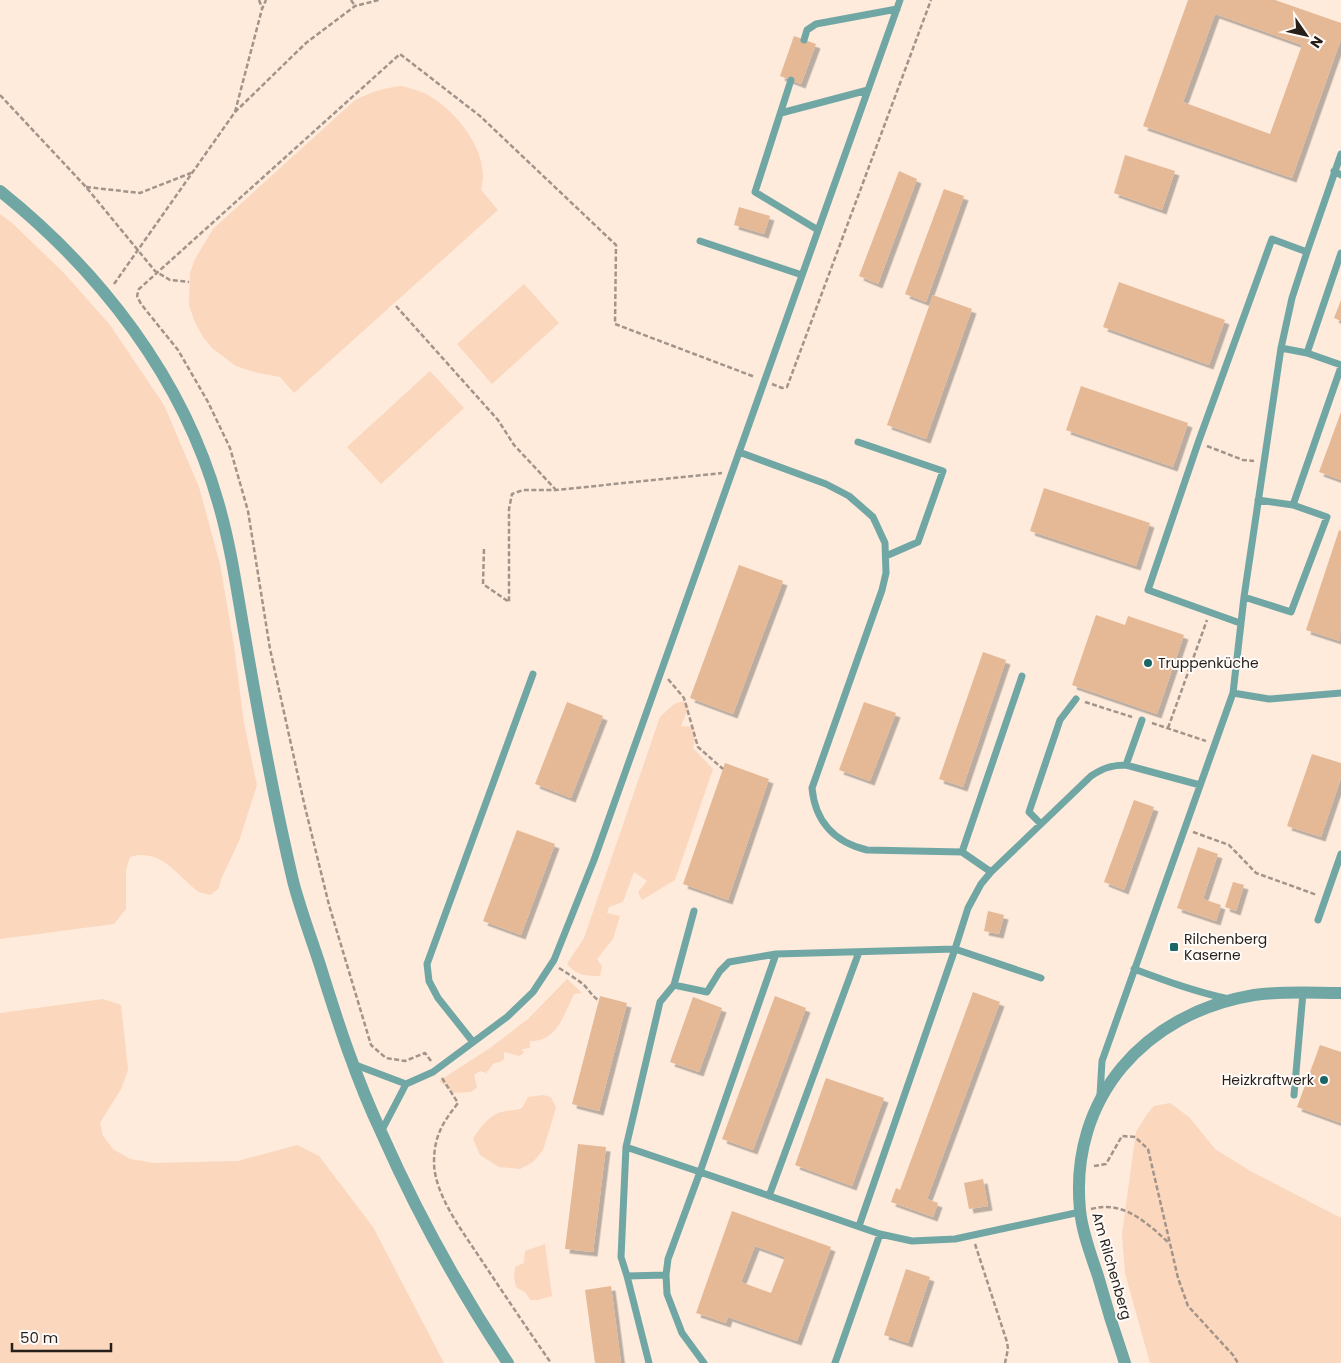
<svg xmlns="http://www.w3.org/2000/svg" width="1341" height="1363" viewBox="0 0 1341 1363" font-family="Poppins,sans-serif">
  <defs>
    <filter id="shadow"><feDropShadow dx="4.5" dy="4.5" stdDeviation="0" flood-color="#0004"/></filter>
  </defs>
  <rect width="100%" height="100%" fill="#feebdc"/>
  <path fill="#fad7bd" d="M 402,86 C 409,88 417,90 424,93 C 452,107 482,142 483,175 C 483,180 482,185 481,190 L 498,210 L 294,393 L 280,377 L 254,372 L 236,366 L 212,348 L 203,337 L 194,320 L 189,305 L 190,273 L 195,259 L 213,229 L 354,101 C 370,92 383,88 402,86 Z
    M 0,214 L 11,222 L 64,273 L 110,325 L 164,405 L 199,487 L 220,564 L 234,646 L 244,723 L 257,785 L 239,841 L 222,877 L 218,889 L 210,895 C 206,894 200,893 196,890 C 175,873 160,848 130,857 L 126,870 L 126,909 L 114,924 L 0,939 Z
    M 524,284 L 559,323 L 492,384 L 457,344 Z
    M 430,371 L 464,408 L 381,484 L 347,447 Z
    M 684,701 L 689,706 L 681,726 L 694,727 L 695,740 L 693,748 L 713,769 L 675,880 L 642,900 L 638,892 L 647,881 L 634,872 L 623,902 L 609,907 L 607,913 L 620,916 L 613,939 L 597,959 L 602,966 L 600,976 C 584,976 578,976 567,964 L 584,938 L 660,717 L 674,704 Z
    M 567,979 L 582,993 L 574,994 C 564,1014 557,1042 530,1041 L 530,1048 L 522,1049 L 524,1053 L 519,1056 L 504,1052 L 504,1059 L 500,1062 L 494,1063 L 486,1073 L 480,1071 L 474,1075 L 477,1087 L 471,1092 L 453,1093 L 439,1081 L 490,1048 L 528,1019 Z
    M 103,999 L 121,1005 L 128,1070 L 121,1089 L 100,1123 L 103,1136 L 113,1149 L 130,1159 L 154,1163 L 238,1161 L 297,1145 L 319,1156 L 373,1227 L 444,1363 L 0,1363 L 0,1013 Z
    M 543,1095 L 551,1097 L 556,1108 L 543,1150 L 533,1162 L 520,1169 L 499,1167 L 480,1155 L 473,1139 C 479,1129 490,1114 502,1112 C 509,1110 515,1111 522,1108 L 528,1097 Z
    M 1170,1103 L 1189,1117 L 1215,1149 L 1252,1172 L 1341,1218 L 1341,1363 L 1150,1363 L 1125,1273 L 1122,1234 L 1136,1132 L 1147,1114 L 1154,1106 Z
    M 545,1244 L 552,1296 L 538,1300 L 530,1300 L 526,1293 L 516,1287 L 514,1277 L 515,1267 L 524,1263 L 525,1251 Z"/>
  <path fill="#e5b896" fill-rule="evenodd" filter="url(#shadow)" d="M 1188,0 L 1275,0 L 1341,23 L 1341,39 L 1292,178 L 1143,126 ZM 1215,14 L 1302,45 L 1270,134 L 1183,102 Z
    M 794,36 L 816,44 L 801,84 L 780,76 Z
    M 1125,155 L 1175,171 L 1162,210 L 1114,193 Z
    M 899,171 L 917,179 L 878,284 L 859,276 Z
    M 944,189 L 964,196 L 926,302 L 905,294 Z
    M 739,207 L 770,216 L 764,234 L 734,225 Z
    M 1119,282 L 1225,320 L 1209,365 L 1103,327 Z
    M 933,295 L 972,309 L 926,439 L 887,425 Z
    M 1341,300 L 1341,321 L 1334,318 Z
    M 1081,386 L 1188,423 L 1173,467 L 1066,430 Z
    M 1341,412 L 1341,480 L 1319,472 Z
    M 1044,488 L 1150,523 L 1136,566 L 1030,531 Z
    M 1339,530 L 1341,531 L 1340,641 L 1306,630 Z
    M 739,565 L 783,581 L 733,714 L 690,698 Z
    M 1096,615 L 1125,625 L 1128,616 L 1184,635 L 1157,714 L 1072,685 Z
    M 983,652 L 1006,660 L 963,787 L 939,779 Z
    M 567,702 L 603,716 L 571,798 L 535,784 Z
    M 864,702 L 896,713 L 870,781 L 839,770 Z
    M 1312,754 L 1341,763 L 1341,778 L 1321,837 L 1287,826 Z
    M 725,763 L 769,779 L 728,900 L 683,884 Z
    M 1134,800 L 1154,807 L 1124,890 L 1104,882 Z
    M 517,830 L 555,844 L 521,935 L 483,921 Z
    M 1198,847 L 1218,854 L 1203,899 L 1221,905 L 1216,921 L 1177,908 Z
    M 1233,882 L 1244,885 L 1236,911 L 1225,907 Z
    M 988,911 L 1004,915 L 999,934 L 984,931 Z
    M 973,992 L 1000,1002 L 927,1199 L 938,1203 L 933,1217 L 891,1202 L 896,1188 L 900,1190 Z
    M 600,996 L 627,1003 L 599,1111 L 572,1104 Z
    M 775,996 L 806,1008 L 753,1150 L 722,1139 Z
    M 693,997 L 722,1008 L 699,1072 L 670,1062 Z
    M 1320,1045 L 1341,1052 L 1341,1123 L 1297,1107 Z
    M 826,1078 L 884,1098 L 852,1186 L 795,1165 Z
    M 578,1144 L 606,1147 L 593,1252 L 565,1249 Z
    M 983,1179 L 988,1206 L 969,1209 L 964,1183 Z
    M 732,1211 L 831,1247 L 797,1341 L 728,1317 L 726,1323 L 696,1313 ZM 755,1246 L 785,1257 L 771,1293 L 741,1282 Z
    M 906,1269 L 930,1277 L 908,1343 L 884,1335 Z
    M 611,1286 L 621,1363 L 595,1363 L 585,1290 Z"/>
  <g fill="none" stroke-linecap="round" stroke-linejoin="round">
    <path stroke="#a2948a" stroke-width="2.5" stroke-dasharray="5 2.5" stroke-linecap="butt" d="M 259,0 L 262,8
      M 351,0 L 355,6
      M 0,95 L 86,187 L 155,271 L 170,280 L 189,282
      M 235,112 L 262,9 L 266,0
      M 86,187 L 140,193 L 191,173
      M 114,284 L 235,112 L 306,43 L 355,6 L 379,0
      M 396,306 L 498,420 L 514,445 L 556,490
      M 772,384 L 782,388 L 787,387 L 931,0
      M 1207,446 L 1243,460 L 1254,461
      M 484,549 L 483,584 L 509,602 L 509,509 L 512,494 L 523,490 L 556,490 L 722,473
      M 668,679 L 684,698 L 698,747 L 723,769
      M 1085,702 L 1132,717
      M 1152,723 L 1206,741
      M 1168,728 L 1207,620
      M 1193,832 L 1229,845 L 1256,873 L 1317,895
      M 559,968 C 568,974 577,979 584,985 C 589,990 592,996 598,1000
      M 431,1061 L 425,1053 L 405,1061 L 386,1058 L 371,1045 L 329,905 L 304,803 L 270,649 L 248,511 L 230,448 L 208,402 L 178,350 L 141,304 L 137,296 L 139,289 L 400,54 L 480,116 L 616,245 L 615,324 L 755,377
      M 442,1078 L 458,1103 C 443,1122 434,1136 434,1162 C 434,1196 466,1236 484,1264 C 506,1297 528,1330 551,1363
      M 1094,1166 L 1106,1164 L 1122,1136 L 1135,1137 L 1148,1149 L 1178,1278 L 1188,1306 L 1233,1355 L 1238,1363
      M 1091,1209 C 1124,1200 1147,1223 1169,1243
      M 975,1244 L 1007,1342 L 1008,1349 L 1005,1363"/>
    <path stroke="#70a7a5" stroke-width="7" d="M 804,40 L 807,30 L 816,24 L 897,9
      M 791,80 L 755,192 L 818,230
      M 781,113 L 868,90
      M 1334,171 L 1341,175
      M 700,241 L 802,275
      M 1341,253 L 1307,353 L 1341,365
      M 1281,348 L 1307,353
      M 858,442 L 943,471 L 918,542 L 886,556
      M 739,452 L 826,484 L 849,496 L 873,517 L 885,543 L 886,573 L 882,590 L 812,788 C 815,821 834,842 867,850 L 962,852 L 991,872
      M 1258,500 L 1293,505
      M 1244,597 L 1291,612 L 1327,517 L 1293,505 L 1341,367
      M 1240,623 L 1148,590 L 1198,443 L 1272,239 L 1307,252
      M 1233,693 L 1269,699 L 1341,693
      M 1126,765 L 1142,720
      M 1041,824 L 1029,812 L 1060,720 L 1076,699
      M 962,852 L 1022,676
      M 694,911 L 674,985 L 707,992 L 720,971 L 729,962 L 776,954
      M 1318,920 L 1341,854
      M 1134,969 C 1166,981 1196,992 1229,999
      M 473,1042 L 438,998 L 429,981 L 427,964 L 533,674
      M 353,1064 L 406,1084 L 381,1132
      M 406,1084 L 433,1072 L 507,1017 L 533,992 L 554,960 L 594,860 L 900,0
      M 1100,1095 L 1102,1061 L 1233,693 L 1244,597 L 1281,348 L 1292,298 L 1307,252 L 1341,154
      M 1294,1095 L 1303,993
      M 626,1147 L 700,1172 L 668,1259 L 666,1275 L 667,1294 L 682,1333 L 704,1363
      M 769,1196 L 859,952
      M 1080,1212 L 955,1239 L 912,1241 L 880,1234 L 700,1172 L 776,954 L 955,949 L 968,908 L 981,884 L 991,872 L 1091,776 C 1103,768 1112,765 1126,765 L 1200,785
      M 859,1226 L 955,949 L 1041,978
      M 627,1276 L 666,1275
      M 649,1363 L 627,1276 L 621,1257 L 626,1147 L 660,1002 L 674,985
      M 835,1363 L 880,1234"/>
    <path stroke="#70a7a5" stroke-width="12" d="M 0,191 C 100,271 183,378 218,502 C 231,546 237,592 245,637 C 259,719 274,800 293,881 C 300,908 310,935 319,962 C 337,1020 356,1079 382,1134 C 417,1213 460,1291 508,1363
      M 1125,1363 C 1115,1334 1106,1305 1098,1276 C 1091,1255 1082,1232 1080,1210 C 1069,1098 1145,1013 1254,995 C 1282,991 1312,993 1341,993"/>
  </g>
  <g fill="#1a6766" stroke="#fffbf8" stroke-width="2">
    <circle cx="1148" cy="663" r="5"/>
    <rect x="1169" y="942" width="10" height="10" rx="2.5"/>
    <circle cx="1324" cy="1080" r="5"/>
  </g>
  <g text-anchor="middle" stroke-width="4" stroke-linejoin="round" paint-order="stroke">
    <g font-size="14" fill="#261f1a" stroke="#fffbf8" text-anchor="start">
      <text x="1158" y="668">Truppenküche</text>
      <text x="1184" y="944">Rilchenberg<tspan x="1184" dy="16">Kaserne</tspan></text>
      <text x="1314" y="1085" text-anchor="end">Heizkraftwerk</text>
    </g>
    <g font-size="14" fill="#261f1a" stroke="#fffbf8">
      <text transform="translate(1112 1266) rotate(74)" y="5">Am Rilchenberg</text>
    </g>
  </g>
  <g transform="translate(1306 35) rotate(124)" stroke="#fffbf8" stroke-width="4" paint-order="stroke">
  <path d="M0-4L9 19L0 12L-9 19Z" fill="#261f1a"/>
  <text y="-8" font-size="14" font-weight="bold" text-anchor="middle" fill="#261f1a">N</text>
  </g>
  <path d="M12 1343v8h99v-8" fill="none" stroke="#261f1a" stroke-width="2.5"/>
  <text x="20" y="1343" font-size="15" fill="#261f1a" stroke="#fffbf8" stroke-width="4" paint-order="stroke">50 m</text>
</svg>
